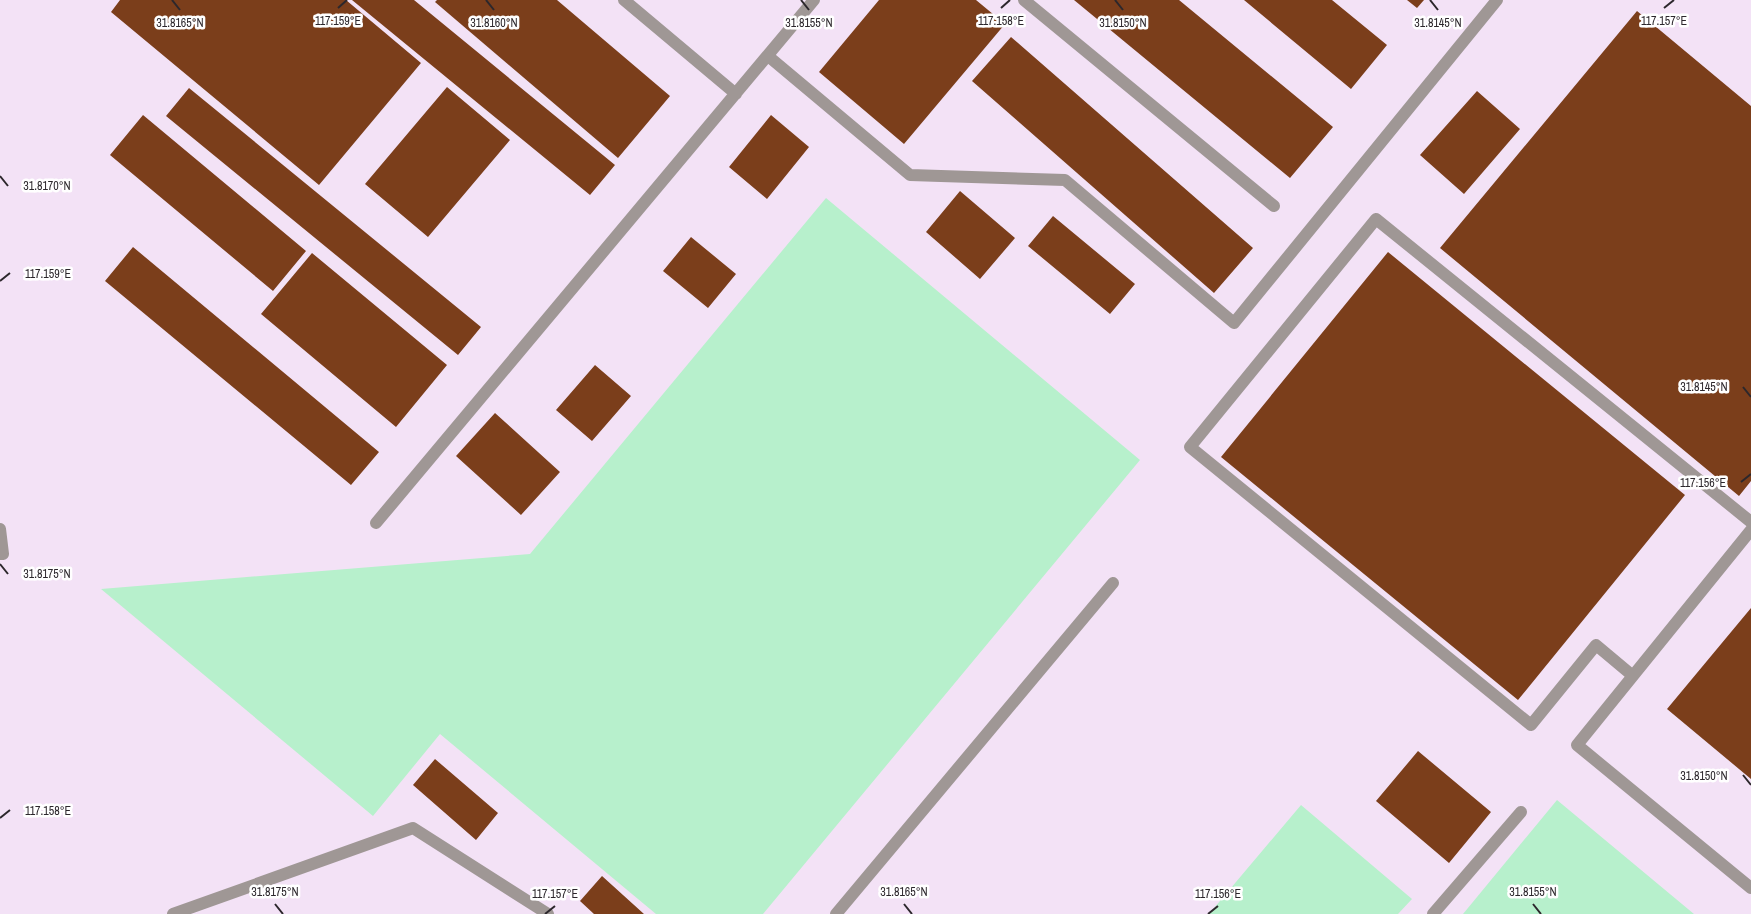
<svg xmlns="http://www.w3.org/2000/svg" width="1751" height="914" viewBox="0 0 1751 914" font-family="'Archivo Narrow',sans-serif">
  <rect width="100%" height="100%" fill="#fcf0ff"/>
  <path fill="#f3e2f6" d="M 0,0 L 1751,0 L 1751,914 L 0,914 Z"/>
  <path fill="#b7f0cc" d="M 826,198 L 1140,460 L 763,914 L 656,914 L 440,734 L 373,816 L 101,589 L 530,554 Z
    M 1557,800 L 1694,914 L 1463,914 Z
    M 1301,805 L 1412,899 L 1398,914 L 1209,914 Z"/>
  <path fill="#7b3e1b" d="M 120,0 L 346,0 L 421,63 L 319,185 L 111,12 Z
    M 352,0 L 414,0 L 615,165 L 590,195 Z
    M 437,0 L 557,0 L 670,96 L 618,158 L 435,2 Z
    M 879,0 L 976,0 L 1005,24 L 904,144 L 819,72 Z
    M 1074,0 L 1179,0 L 1333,127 L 1290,178 Z
    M 1244,0 L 1332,0 L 1387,45 L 1351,89 Z
    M 1407,0 L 1424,0 L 1417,8 Z
    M 1637,11 L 1751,106 L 1751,481 L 1739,496 L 1440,248 Z
    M 1011,37 L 1253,248 L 1214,293 L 972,81 Z
    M 447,87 L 510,140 L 428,237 L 365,184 Z
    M 189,88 L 481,327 L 458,355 L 166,116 Z
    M 1477,91 L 1520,129 L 1464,194 L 1420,155 Z
    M 143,115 L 306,251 L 273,291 L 110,155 Z
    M 771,115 L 809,147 L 767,199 L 729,167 Z
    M 960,191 L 1015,238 L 980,279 L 926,232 Z
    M 1053,216 L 1135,284 L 1110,314 L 1028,246 Z
    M 691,237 L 736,274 L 708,308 L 663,271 Z
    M 133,247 L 379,452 L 351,485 L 105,281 Z
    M 1388,252 L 1685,495 L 1518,700 L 1221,457 Z
    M 312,253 L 447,365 L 396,427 L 261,314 Z
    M 595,365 L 631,396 L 592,441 L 556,410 Z
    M 495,413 L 560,472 L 521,515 L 456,456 Z
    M 1751,608 L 1751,779 L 1667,709 Z
    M 1418,751 L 1491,812 L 1449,863 L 1376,801 Z
    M 435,759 L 498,813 L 476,840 L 413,785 Z
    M 602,876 L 644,914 L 594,914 L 580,901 Z"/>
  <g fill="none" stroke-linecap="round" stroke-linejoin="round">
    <path stroke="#9f9795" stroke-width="12" d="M 624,0 L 736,94
      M 1024,0 L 1274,206
      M 768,56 L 910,175 L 1065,180 L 1234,323 L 1497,0
      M 376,523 L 814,0
      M 0,529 L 3,554 L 0,554
      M 1751,530 L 1577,745 L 1751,888
      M 1633,676 L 1596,645 L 1531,725 L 1190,447 L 1376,219 L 1751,522
      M 173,914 L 413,828 L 548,914
      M 836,914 L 1113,583
      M 1433,914 L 1521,812"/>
  </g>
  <path fill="none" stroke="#2c272c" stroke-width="2" d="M 172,0 L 180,10M 486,0 L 494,10M 801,0 L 809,10M 1115,0 L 1123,10M 1430,0 L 1438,10M 338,8 L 347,0M 1001,8 L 1010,0M 1664,8 L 1674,0M 0,176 L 8,186M 0,281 L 10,273M 1743,387 L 1751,397M 1741,482 L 1751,474M 0,564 L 8,574M 1743,775 L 1751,785M 0,818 L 10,810M 275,904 L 283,914M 904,904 L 912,914M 1533,904 L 1541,914M 545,914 L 555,906M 1208,914 L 1218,906"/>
  <g font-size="12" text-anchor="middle" fill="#2c272c" stroke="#fff" stroke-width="5" stroke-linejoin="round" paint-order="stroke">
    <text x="338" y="25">117.159°E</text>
    <text x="1001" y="25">117.158°E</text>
    <text x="1664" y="25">117.157°E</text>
    <text x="1123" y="27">31.8150°N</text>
    <text x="180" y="27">31.8165°N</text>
    <text x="494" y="27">31.8160°N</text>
    <text x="809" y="27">31.8155°N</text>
    <text x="1438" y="27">31.8145°N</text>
    <text x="47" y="190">31.8170°N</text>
    <text x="48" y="278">117.159°E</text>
    <text x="1704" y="391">31.8145°N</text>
    <text x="1703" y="487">117.156°E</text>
    <text x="47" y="578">31.8175°N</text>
    <text x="1704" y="780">31.8150°N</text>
    <text x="48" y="815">117.158°E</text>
    <text x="275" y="896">31.8175°N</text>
    <text x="904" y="896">31.8165°N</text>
    <text x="1533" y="896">31.8155°N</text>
    <text x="555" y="898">117.157°E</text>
    <text x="1218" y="898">117.156°E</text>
  </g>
</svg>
